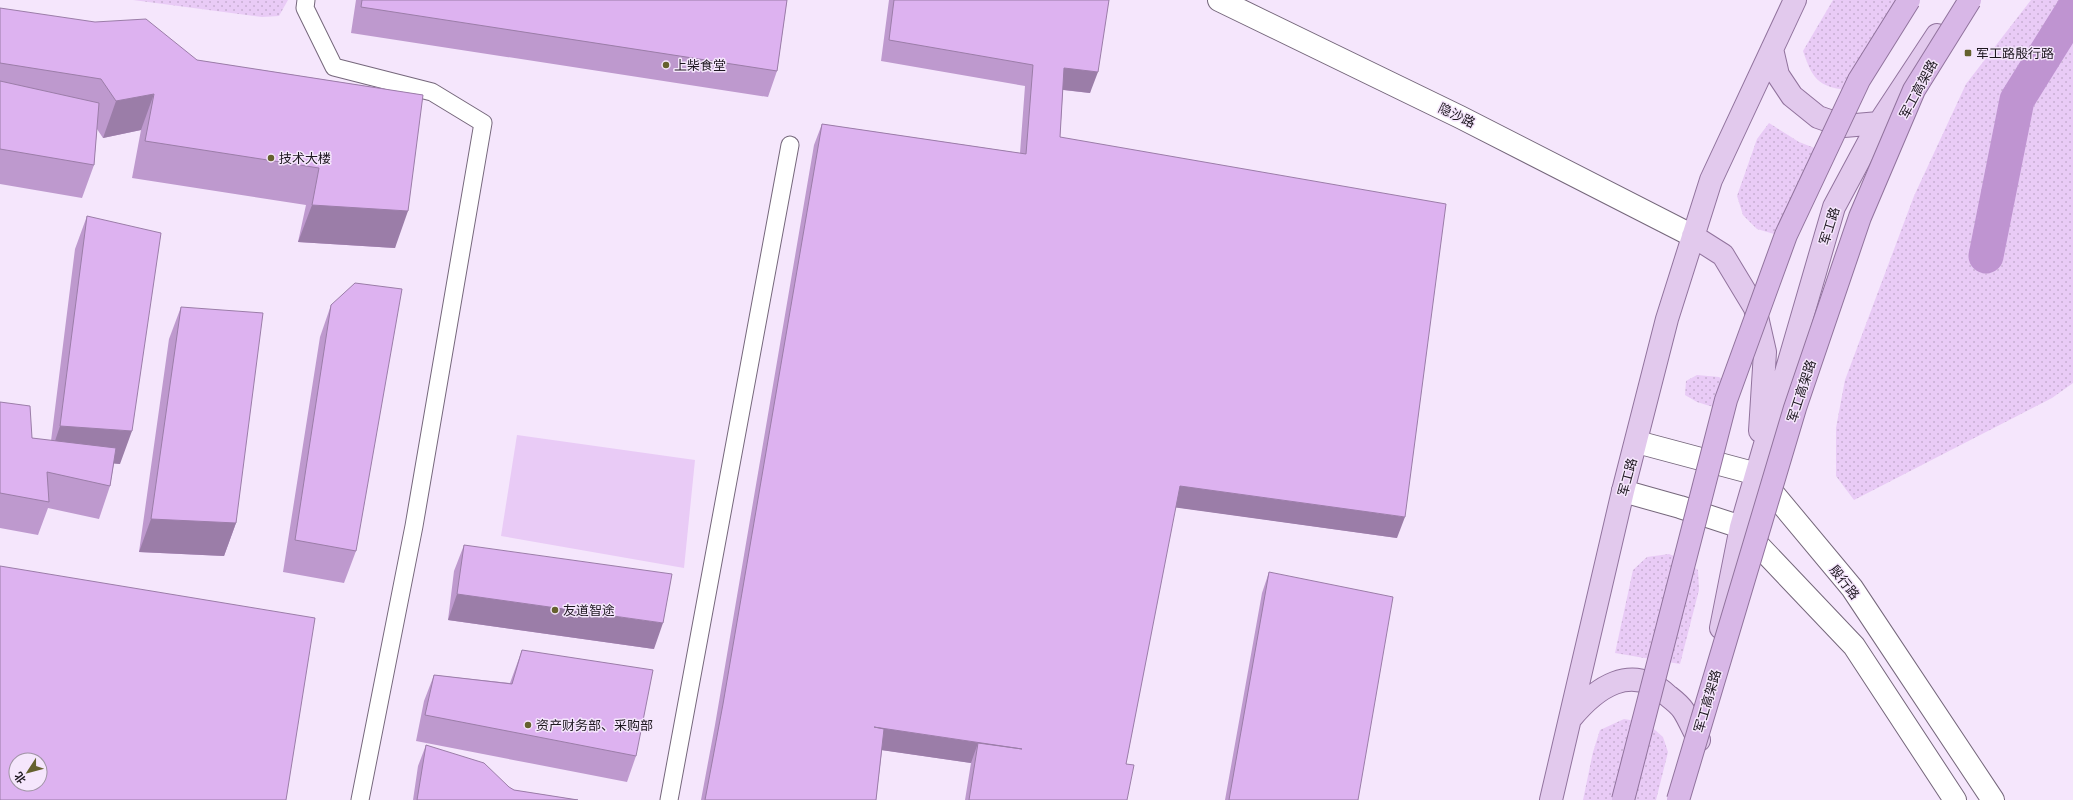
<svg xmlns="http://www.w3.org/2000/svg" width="2073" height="800" viewBox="0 0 2073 800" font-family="'Exo 2','Noto Sans SC',sans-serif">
  <defs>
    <pattern id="grass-dots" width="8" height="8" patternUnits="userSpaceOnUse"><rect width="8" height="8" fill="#e9cbf6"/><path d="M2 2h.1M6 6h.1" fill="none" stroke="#c7aed2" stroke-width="1.8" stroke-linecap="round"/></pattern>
  </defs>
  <rect width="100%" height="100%" fill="#f5e6fc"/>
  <path fill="url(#grass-dots)" d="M 133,0 L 288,0 L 279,16 L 262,17 Z
    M 1833,0 L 1914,0 L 1847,90 C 1817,87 1812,77 1803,51 Z
    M 2031,0 L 2073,0 L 2073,383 L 2052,398 L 1854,500 L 1836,476 L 1836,428 L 1845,380 L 1914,196 L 1966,84 Z
    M 1769,123 L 1799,142 L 1830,154 L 1789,234 L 1774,234 L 1757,229 L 1743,215 L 1737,196 L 1757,139 Z
    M 1697,375 L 1719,377 L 1732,386 L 1723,410 L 1697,402 L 1685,395 L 1686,381 Z
    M 1669,554 L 1684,560 L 1698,570 L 1699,590 L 1680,664 L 1615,653 L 1633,570 L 1647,557 Z
    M 1624,719 L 1647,723 L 1663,737 L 1668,752 L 1656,800 L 1583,800 L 1593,752 L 1600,730 Z"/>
  <path fill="#e9cbf6" d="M 517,435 L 695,460 L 684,568 L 501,536 Z"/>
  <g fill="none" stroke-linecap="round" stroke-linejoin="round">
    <path stroke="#bf94d1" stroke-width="35" d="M 1986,256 L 2017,100 L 2073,10"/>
    <g stroke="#75677b" stroke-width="19">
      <path id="service" d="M 306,0 L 305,8 L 334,67 L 432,92 L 483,123 L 414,526 L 360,800
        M 669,800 L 790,145"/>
    </g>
    <g stroke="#75677b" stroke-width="24">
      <path id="minor" d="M 1219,0 L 1460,117 L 1693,236"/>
    </g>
    <g stroke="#75677b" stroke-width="24">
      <path id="secondary" d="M 1637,442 L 1757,474 L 1852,588 L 1993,800
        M 1623,491 L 1680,507 L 1741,527 L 1854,646 L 1955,800"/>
    </g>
    <g stroke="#91739d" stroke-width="24">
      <path id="primary" d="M 1772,49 L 1778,75 L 1792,96 L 1818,117 L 1844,126 L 1879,123
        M 1693,236 L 1723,255 L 1755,308 L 1765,352 L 1760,431
        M 1721,628 L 1741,527 L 1834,207 L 1879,123 L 1937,35
        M 1571,718 C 1596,688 1631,662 1667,695 C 1672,699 1679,704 1683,710 C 1689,719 1693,730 1699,740
        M 1551,800 L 1623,491 L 1667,319 L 1711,180 L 1795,0"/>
    </g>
    <use href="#service" stroke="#fff" stroke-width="17"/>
    <use href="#minor" stroke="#fff" stroke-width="22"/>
    <use href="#secondary" stroke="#fff" stroke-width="22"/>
    <use href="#primary" stroke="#e2c9ed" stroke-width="22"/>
    <g stroke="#91739d" stroke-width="24" stroke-linecap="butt">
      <path id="trunk-bridge" d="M 1623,800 L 1726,400 L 1786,235 L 1859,80 L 1909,0
        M 1678,800 L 1795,408 L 1860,217 L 1914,90 L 1970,0"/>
    </g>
    <use href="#trunk-bridge" stroke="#d8b7e7" stroke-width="22"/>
  </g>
  <path fill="#be99ce" d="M 356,0 L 787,0 L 777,71 L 768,97 L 351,33 Z
    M 889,0 L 1109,0 L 1090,93 L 1063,90 L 1060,137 L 1397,538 L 1175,507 L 1126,764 L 1127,800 L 965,800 L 971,763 L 882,750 L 876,800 L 701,800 L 715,725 L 814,145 L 822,124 L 1020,153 L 1025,86 L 881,61 Z
    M 0,8 L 197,60 L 423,95 L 395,248 L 298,242 L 306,205 L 132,178 L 141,130 L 103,138 L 97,129 L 94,165 L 82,198 L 0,184 Z
    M 87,216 L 120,464 L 114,463 L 110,486 L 99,519 L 48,508 L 38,535 L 0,528 L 0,402 L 32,438 L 51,441 L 75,249 Z
    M 331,305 L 356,551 L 344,583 L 283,572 L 320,337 Z
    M 181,307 L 236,523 L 224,556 L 139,552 L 169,339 Z
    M 464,545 L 654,649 L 448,620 L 454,571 Z
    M 1269,572 L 1358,800 L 1225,800 L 1262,593 Z
    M 522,650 L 636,756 L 627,782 L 416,741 L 424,701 L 434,675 L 510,683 Z
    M 426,745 L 514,790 L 578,800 L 413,800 L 418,766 Z"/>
  <path fill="#9b7da8" d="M 1064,68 L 1098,72 L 1090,93 L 1056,89 Z
    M 154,94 L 141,130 L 103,138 L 116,101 Z
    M 312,205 L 408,211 L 395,248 L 298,242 Z
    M 60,426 L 132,431 L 120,464 L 49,459 Z
    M 1180,486 L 1405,517 L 1397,538 L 1172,507 Z
    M 151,519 L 236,523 L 224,556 L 139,552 Z
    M 457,594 L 663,623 L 654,649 L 448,620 Z
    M 874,727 L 1022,749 L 978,743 L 971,763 L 867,748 Z"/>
  <path fill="#ddb2f0" stroke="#9b7da8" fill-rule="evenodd" d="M 362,0 L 787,0 L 777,71 L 361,7 Z
    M 894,0 L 1109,0 L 1098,72 L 1064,68 L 1060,137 L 1446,204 L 1405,517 L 1180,486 L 1126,764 L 1134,765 L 1127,800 L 969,800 L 978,743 L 1022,749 L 874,727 L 884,729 L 876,800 L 705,800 L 723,704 L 822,124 L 1026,154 L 1033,65 L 889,40 Z
    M 0,8 L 95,22 L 146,19 L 197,60 L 423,95 L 408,211 L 312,205 L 319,168 L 145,141 L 154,94 L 116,101 L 101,79 L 0,63 Z
    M 0,81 L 99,103 L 94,165 L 0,149 Z
    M 87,216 L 161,233 L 132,431 L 60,426 Z
    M 355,283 L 402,289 L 356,551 L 295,540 L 331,305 Z
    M 181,307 L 263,313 L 236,523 L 151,519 Z
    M 0,402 L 30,406 L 32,438 L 116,448 L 110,486 L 47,472 L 49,502 L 0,493 Z
    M 464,545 L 672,574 L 663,623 L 457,594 Z
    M 0,566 L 315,618 L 286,800 L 0,800 ZM 16,760 L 40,760 L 40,784 L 16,784 Z
    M 1269,572 L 1393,597 L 1358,800 L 1229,800 Z
    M 522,650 L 653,670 L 636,756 L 425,715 L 434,675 L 512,684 Z
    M 426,745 L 484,763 L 509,787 L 514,790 L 578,800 L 417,800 Z"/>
  <g fill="#65612e" stroke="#f5e6fc" stroke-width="1.5">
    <rect x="1964" y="49" width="8" height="8" rx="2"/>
    <circle cx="666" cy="65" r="4"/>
    <circle cx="271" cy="158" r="4"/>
    <circle cx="555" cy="610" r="4"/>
    <circle cx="528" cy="725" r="4"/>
  </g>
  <g text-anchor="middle" stroke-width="3" stroke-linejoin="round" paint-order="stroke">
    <g font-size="13" fill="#1d171f" stroke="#f5e6fc" text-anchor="start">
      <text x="1976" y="58">军工路殷行路</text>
      <text x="674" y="70">上柴食堂</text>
      <text x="279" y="163">技术大楼</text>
      <text x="563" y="615">友道智途</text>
      <text x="536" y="730">资产财务部、采购部</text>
    </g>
    <g font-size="13" fill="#1d171f" stroke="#f5e6fc">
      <text transform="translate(1918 89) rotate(-62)" y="5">军工高架路</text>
      <text transform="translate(1457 115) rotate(26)" y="5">隐沙路</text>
      <text transform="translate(1829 226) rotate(-73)" y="5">军工路</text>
      <text transform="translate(1801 391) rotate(-72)" y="5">军工高架路</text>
      <text transform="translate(1627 477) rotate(-75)" y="5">军工路</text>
      <text transform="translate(1845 582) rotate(52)" y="5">殷行路</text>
      <text transform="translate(1707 701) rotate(-74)" y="5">军工高架路</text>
    </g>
  </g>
  <g transform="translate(28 772) rotate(234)"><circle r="19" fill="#f5e6fc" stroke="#9f93a4"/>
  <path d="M0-3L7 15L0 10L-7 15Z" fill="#65612e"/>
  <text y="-6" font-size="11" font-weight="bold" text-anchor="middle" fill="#1d171f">北</text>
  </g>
</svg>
